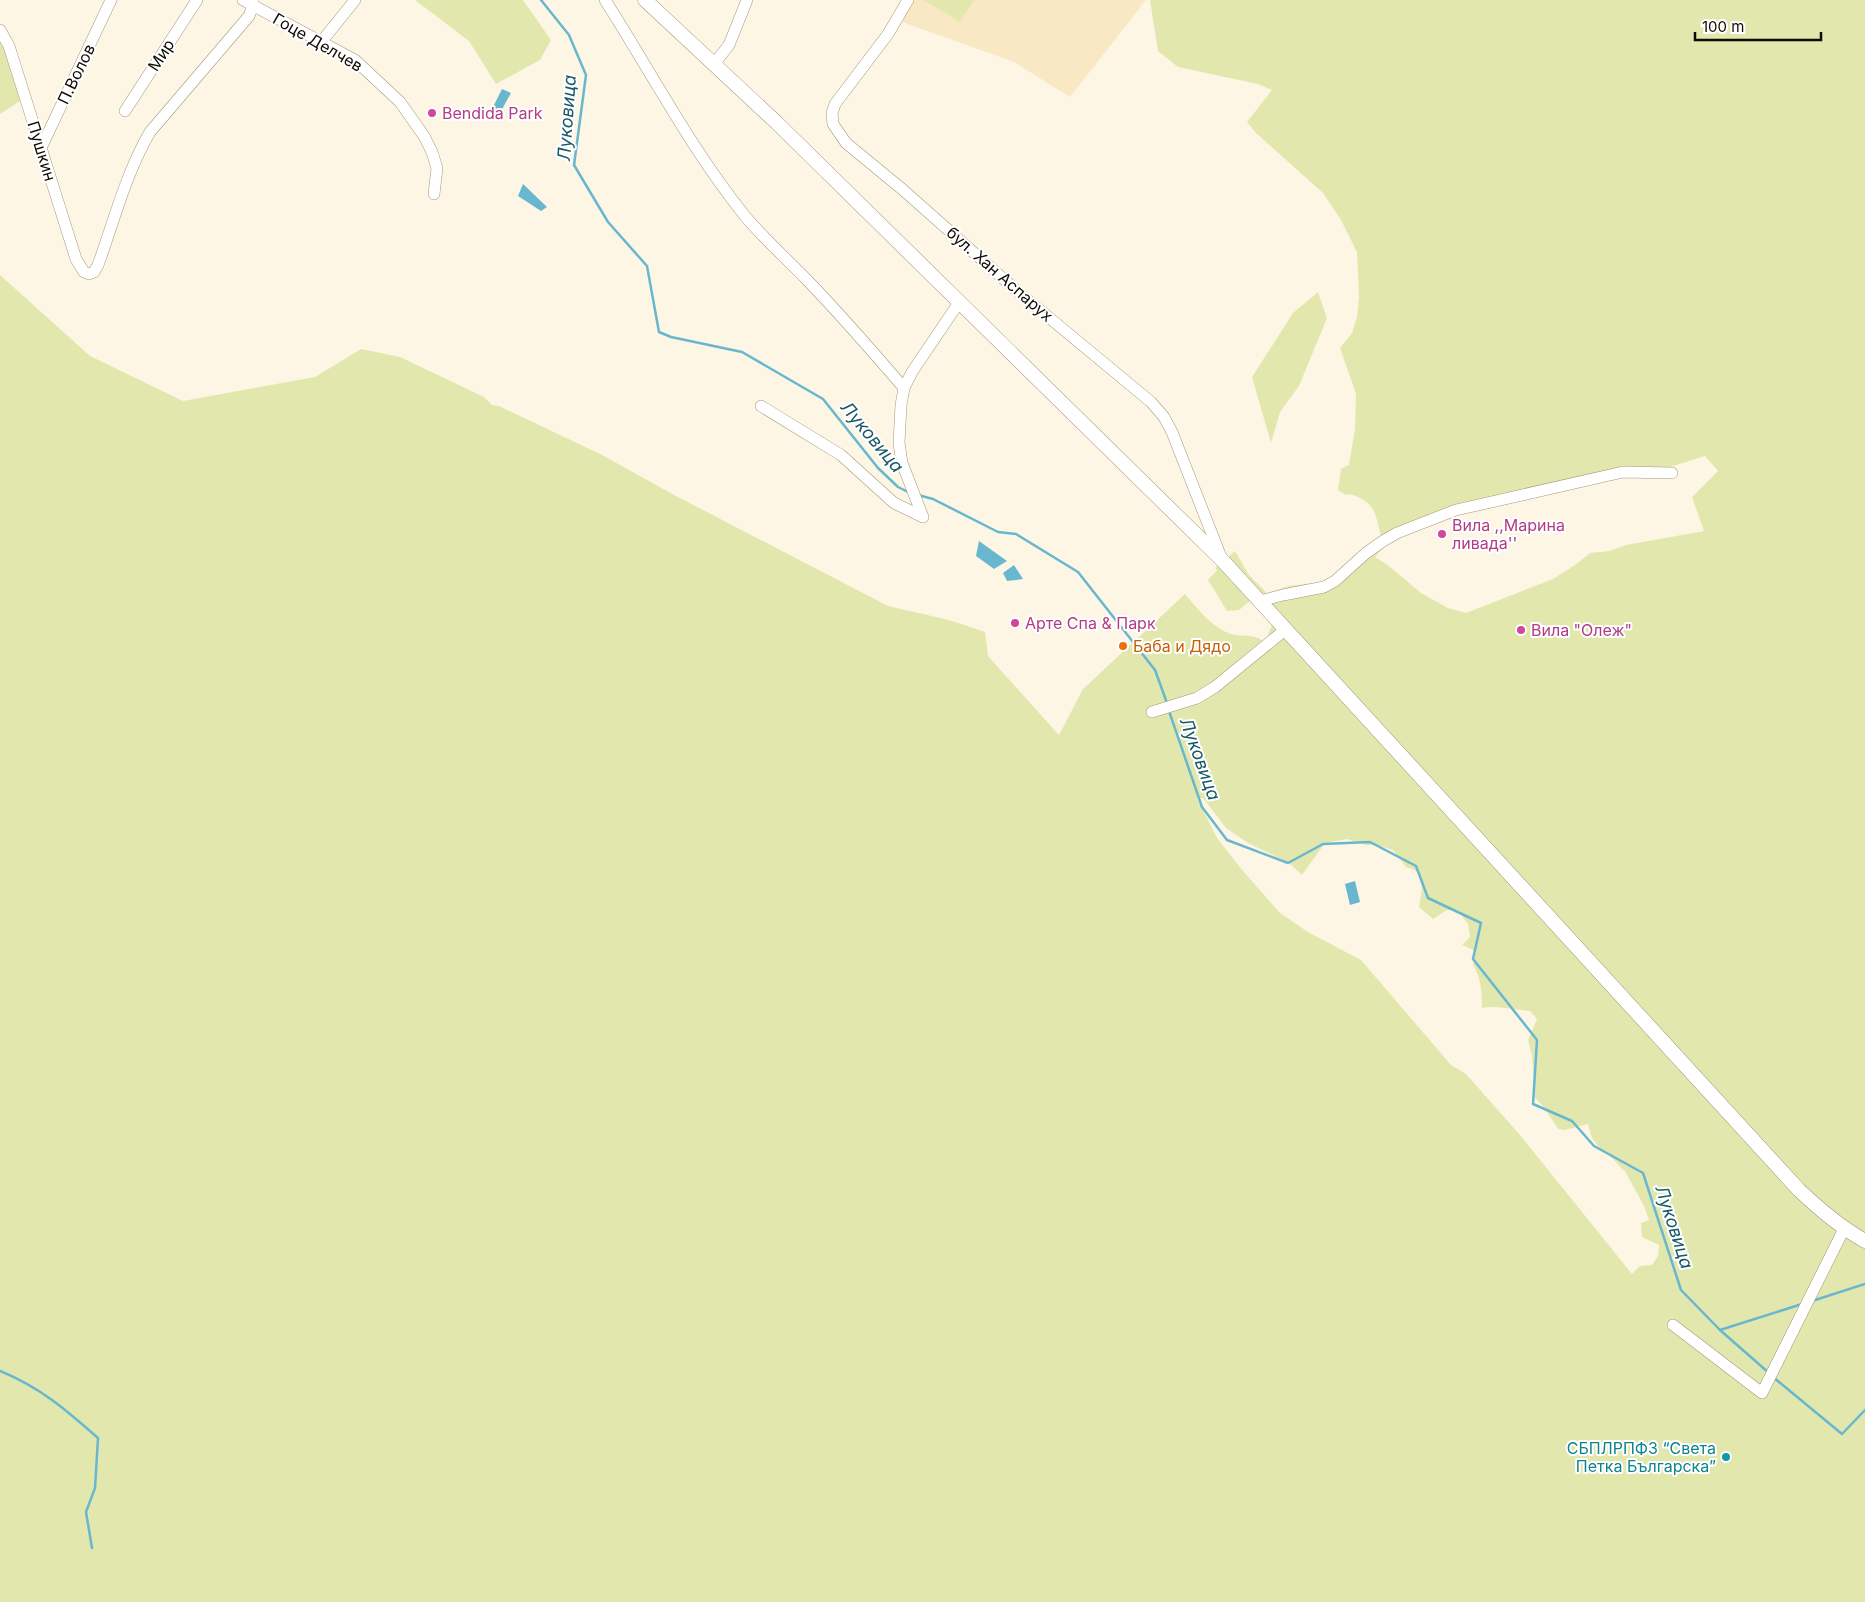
<svg xmlns="http://www.w3.org/2000/svg" width="1865" height="1602" viewBox="0 0 1865 1602" font-family="Inter,sans-serif">
  <rect width="100%" height="100%" fill="#fdf6e4"/>
  <path fill="#f8e9c4" d="M 914,0 L 1146,0 L 1070,97 L 1014,62 L 902,22 Z"/>
  <path fill="#e2e8ad" fill-rule="evenodd" d="M 415,0 L 523,0 L 551,40 L 540,60 L 496,84 L 469,41 Z
    M 924,0 L 974,0 L 960,22 Z
    M 1150,0 L 1865,0 L 1865,1602 L 0,1602 L 0,275 L 90,356 L 183,401 L 315,377 L 361,349 L 400,357 L 484,397 L 492,405 L 499,406 L 602,455 L 676,496 L 888,606 L 949,620 L 985,632 L 988,656 L 1059,735 L 1083,689 L 1185,594 C 1197,608 1211,626 1228,633 C 1239,638 1252,633 1262,640 L 1267,637 L 1272,625 L 1268,612 L 1250,601 L 1239,610 L 1227,611 L 1208,580 L 1217,570 L 1215,568 L 1235,551 L 1249,575 L 1267,593 L 1289,586 L 1330,581 L 1381,536 C 1375,512 1375,502 1350,494 L 1346,495 L 1338,490 L 1341,469 L 1349,465 L 1355,429 L 1356,394 L 1340,348 L 1352,333 L 1357,317 L 1359,297 L 1357,252 L 1341,220 L 1323,193 L 1256,133 L 1247,122 L 1272,90 L 1258,84 L 1178,67 L 1158,51 ZM 1705,456 L 1718,471 L 1692,497 L 1704,531 L 1626,545 L 1610,551 L 1590,553 L 1575,565 L 1553,579 L 1466,613 L 1448,608 L 1421,593 L 1389,566 L 1375,557 L 1387,543 L 1465,509 L 1667,468 ZM 1197,798 L 1203,798 L 1226,828 L 1248,843 L 1289,863 L 1302,875 L 1325,843 L 1347,839 L 1366,845 L 1377,845 L 1393,850 L 1406,867 C 1427,871 1422,891 1419,907 L 1433,919 L 1447,910 L 1458,911 L 1468,924 L 1470,937 L 1462,945 L 1476,951 L 1473,964 C 1481,979 1482,991 1482,1008 C 1498,1005 1514,1010 1530,1011 L 1537,1019 L 1528,1040 L 1532,1055 L 1535,1098 L 1543,1106 L 1558,1129 L 1565,1130 L 1588,1124 L 1592,1138 L 1601,1150 L 1610,1156 L 1626,1173 L 1644,1206 L 1649,1220 L 1641,1223 L 1642,1237 L 1659,1245 L 1658,1256 L 1652,1265 L 1640,1266 L 1632,1274 L 1520,1135 L 1466,1074 L 1451,1065 L 1361,960 L 1308,932 L 1280,913 L 1243,871 L 1217,838 Z
    M 0,38 L 23,99 L 0,114 Z
    M 1318,292 L 1327,318 L 1299,386 L 1280,412 L 1271,443 L 1252,377 L 1293,313 Z"/>
  <path fill="#68b7cf" d="M 502,89 L 511,93 L 500,113 L 492,109 Z
    M 523,184 L 547,207 L 541,211 L 518,196 Z
    M 979,541 L 1007,561 L 994,569 L 976,556 Z
    M 1014,565 L 1023,579 L 1007,581 L 1003,573 Z
    M 1355,881 L 1360,902 L 1350,905 L 1345,884 Z"/>
  <g fill="none" stroke-linecap="round" stroke-linejoin="round">
    <path stroke="#68b7cf" stroke-width="2.5" d="M 541,0 L 569,35 L 586,75 L 574,165 L 608,222 L 647,266 L 659,332 L 671,337 L 742,352 L 823,399 L 878,468 L 898,487 L 910,493
      M 918,495 L 933,499 L 998,532 L 1016,534 L 1078,572 L 1155,670 L 1167,703
      M 1169,711 L 1202,807 L 1227,840 L 1288,863 L 1323,844 L 1370,842 L 1416,866 L 1428,898 L 1481,923 L 1473,959 L 1537,1040 L 1533,1104 L 1572,1121 L 1594,1146 L 1643,1173 L 1681,1290 L 1720,1330 L 1769,1373
      M 1812,1301 L 1865,1284
      M 1720,1330 L 1802,1304
      M 0,1371 C 41,1388 65,1409 98,1438 L 95,1488 L 86,1512 L 92,1548
      M 1773,1377 L 1842,1434 L 1865,1410"/>
    <g stroke="#a3987c" stroke-width="12">
      <path id="minor" d="M 243,0 L 355,60 L 400,102 L 424,136 L 432,152 L 437,168 L 434,194
        M 605,0 C 651,72 691,149 745,216 C 764,239 787,259 808,281 C 841,315 873,352 904,388
        M 908,0 L 888,34 L 835,104 L 832,113 L 833,124 L 846,143 L 902,189 L 1017,291 L 1151,402 L 1164,417 L 1172,432 L 1221,557
        M 0,30 L 9,46 L 76,259 L 84,272 L 89,274 L 94,272 L 98,265 C 114,221 126,173 150,132 L 249,16 L 253,6 L 253,0
        M 322,41 L 355,0
        M 714,64 L 729,45 L 747,0
        M 125,111 L 197,0
        M 41,148 L 111,0
        M 761,406 L 841,455 L 894,503 L 923,517
        M 923,517 L 902,463 L 899,443 L 901,405 L 904,388 L 912,372 L 960,301
        M 1260,601 L 1283,595 L 1324,587 L 1335,581 L 1366,553 L 1383,541 L 1397,533 L 1456,510 L 1623,472 L 1672,473
        M 1152,712 L 1197,698 L 1215,687 L 1286,629
        M 1673,1325 L 1762,1393 L 1844,1229"/>
    </g>
    <g stroke="#a3987c" stroke-width="15">
      <path id="major" d="M 645,0 L 777,123 L 1223,561 L 1799,1190 C 1820,1210 1840,1227 1865,1241"/>
    </g>
    <use href="#minor" stroke="#fff" stroke-width="11"/>
    <use href="#major" stroke="#fff" stroke-width="14"/>
  </g>
  <g fill="#d1479c" stroke="#fff" stroke-width="2">
    <circle cx="432" cy="113" r="5"/>
    <circle cx="1442" cy="534" r="5"/>
    <circle cx="1015" cy="623" r="5"/>
    <circle cx="1521" cy="630" r="5"/>
  </g>
  <circle fill="#e8710a" stroke="#fff" stroke-width="2" cx="1123" cy="646" r="5"/>
  <circle fill="#0f9aa8" stroke="#fff" stroke-width="2" cx="1726" cy="1457" r="5"/>
  <g text-anchor="middle" stroke-width="4" stroke-linejoin="round" paint-order="stroke">
    <g font-size="16" fill="#0f0b03" stroke="#fff">
      <text transform="translate(318 42) rotate(30)" y="6">Гоце Делчев</text>
      <text transform="translate(161 55) rotate(-57)" y="6">Мир</text>
      <text transform="translate(76 74) rotate(-64)" y="6">П.Волов</text>
      <text transform="translate(42 151) rotate(73)" y="6">Пушкин</text>
      <text transform="translate(1000 274) rotate(41)" y="6">бул. Хан Аспарух</text>
    </g>
    <g font-size="16" fill="#b23c85" stroke="#fff" text-anchor="start">
      <text x="442" y="119">Bendida Park</text>
      <text x="1452" y="531">Вила ,,Марина<tspan x="1452" dy="18">ливада''</tspan></text>
      <text x="1025" y="629">Арте Спа &amp; Парк</text>
      <text x="1531" y="636">Вила "Олеж"</text>
    </g>
    <g font-size="16" fill="#c56008" stroke="#fff" text-anchor="start">
      <text x="1133" y="652">Баба и Дядо</text>
    </g>
    <g font-size="16" fill="#0d838f" stroke="#fff" text-anchor="end">
      <text x="1716" y="1454">СБПЛРПФЗ “Света<tspan x="1716" dy="18">Петка Българска”</tspan></text>
    </g>
    <g font-size="18" font-style="italic" fill="#17586a" stroke="#fff">
      <text transform="translate(567 118) rotate(-86)" y="6">Луковица</text>
      <text transform="translate(872 437) rotate(50)" y="6">Луковица</text>
      <text transform="translate(1200 759) rotate(70)" y="6">Луковица</text>
      <text transform="translate(1674 1227) rotate(72)" y="6">Луковица</text>
    </g>
  </g>
  <path d="M1695 32v8h126v-8" fill="none" stroke="#0f0b03" stroke-width="2.5"/>
  <text x="1702" y="32" font-size="15" fill="#0f0b03" stroke="#ffffff" stroke-width="4" paint-order="stroke">100 m</text>
</svg>
